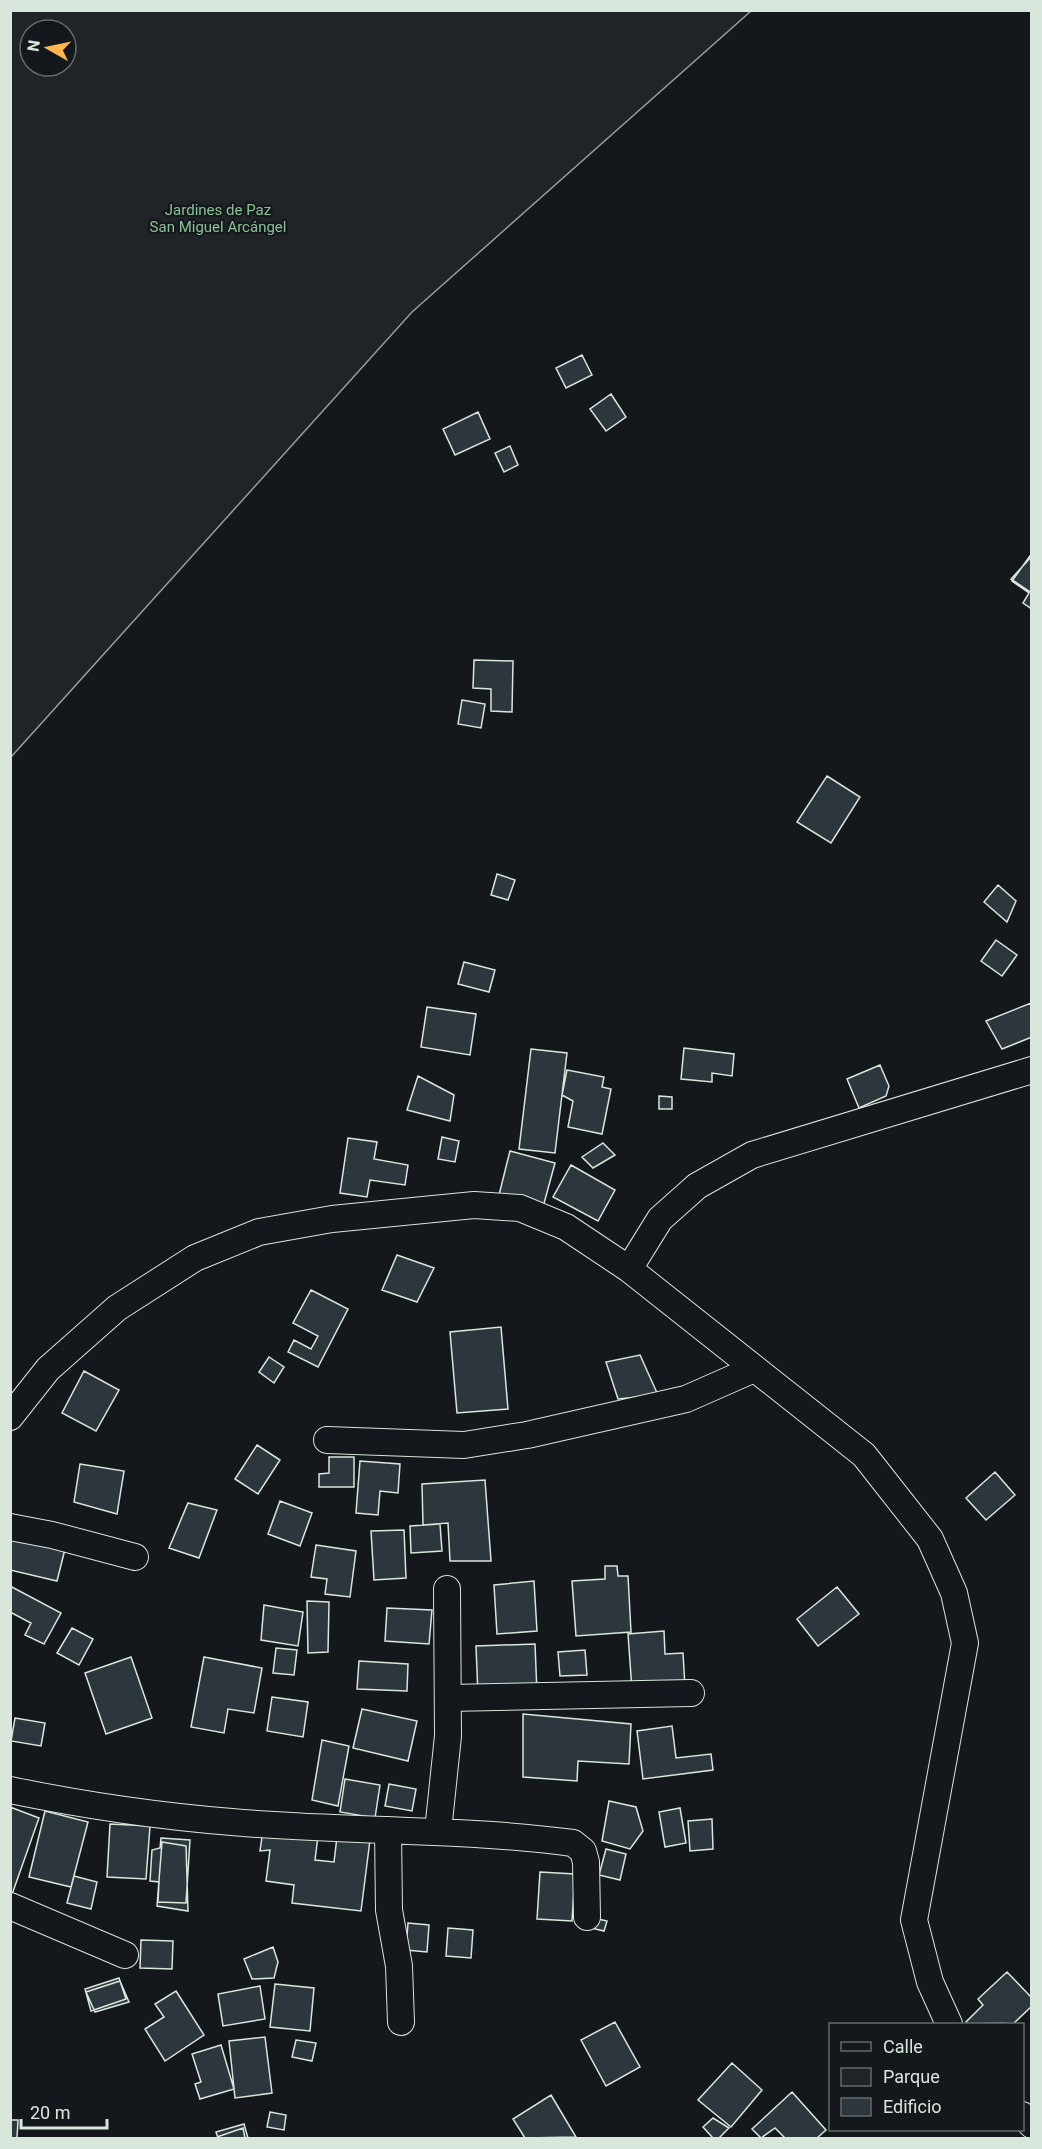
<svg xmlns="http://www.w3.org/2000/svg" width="1042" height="2149" viewBox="0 0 1042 2149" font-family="Roboto,sans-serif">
  <rect width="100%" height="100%" fill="#14181c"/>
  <path fill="#202428" stroke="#939e99" stroke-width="1.5" fill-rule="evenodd" d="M 11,10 L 751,11 L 412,312 L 11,757 ZM 30,30 L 66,30 L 66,66 L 30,66 Z"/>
  <path fill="#2c363c" stroke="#d8e6dc" stroke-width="1.5" d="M 582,355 L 592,375 L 566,388 L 556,368 Z
    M 611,394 L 626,417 L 606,431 L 590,409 Z
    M 478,412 L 490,439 L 455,455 L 443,429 Z
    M 510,446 L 518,465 L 504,472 L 495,453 Z
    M 1032,553 L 1032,609 L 1023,603 L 1029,593 L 1012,581 Z
    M 1032,556 L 1032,593 L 1011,579 Z
    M 474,660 L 513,661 L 512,712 L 491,711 L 491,689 L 473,688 Z
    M 462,700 L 485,704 L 481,728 L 458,724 Z
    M 827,776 L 860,797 L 831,843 L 797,822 Z
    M 497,874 L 515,880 L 508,900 L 491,895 Z
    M 998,885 L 1016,901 L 1007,922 L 984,902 Z
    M 996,940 L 1017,955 L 1002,976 L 981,961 Z
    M 464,962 L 495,970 L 489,992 L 458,984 Z
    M 1031,1003 L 1032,1037 L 1002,1049 L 986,1021 Z
    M 427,1007 L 476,1014 L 470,1055 L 421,1047 Z
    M 684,1048 L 734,1054 L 732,1076 L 712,1073 L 712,1082 L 681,1079 Z
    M 531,1049 L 567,1053 L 555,1153 L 519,1149 Z
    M 880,1065 L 889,1086 L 886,1096 L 859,1108 L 847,1079 Z
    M 567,1070 L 604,1077 L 602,1087 L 611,1089 L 602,1134 L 568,1127 L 573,1101 L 562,1095 Z
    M 418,1076 L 454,1095 L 450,1121 L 407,1110 Z
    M 659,1096 L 672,1097 L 672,1109 L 659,1109 Z
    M 442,1137 L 459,1141 L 455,1162 L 438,1159 Z
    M 348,1138 L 377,1142 L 374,1159 L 408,1165 L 405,1185 L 370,1180 L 367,1197 L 340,1193 Z
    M 603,1143 L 615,1155 L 593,1168 L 582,1157 Z
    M 510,1151 L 555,1163 L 543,1207 L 499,1195 Z
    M 571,1165 L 615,1190 L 598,1221 L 553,1197 Z
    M 397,1255 L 434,1268 L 417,1302 L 382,1290 Z
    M 311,1290 L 348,1309 L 318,1367 L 288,1352 L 294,1340 L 311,1349 L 318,1336 L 293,1323 Z
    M 501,1327 L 508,1409 L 457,1413 L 450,1332 Z
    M 640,1355 L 658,1395 L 618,1399 L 606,1362 Z
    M 269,1357 L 284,1367 L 274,1383 L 259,1372 Z
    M 84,1371 L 119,1390 L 96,1431 L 62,1413 Z
    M 257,1445 L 280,1460 L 258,1494 L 235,1479 Z
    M 329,1457 L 354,1457 L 354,1487 L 319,1487 L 319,1474 L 329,1473 Z
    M 360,1461 L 400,1464 L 398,1493 L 380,1491 L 378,1515 L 356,1513 Z
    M 80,1464 L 124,1471 L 117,1514 L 74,1502 Z
    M 995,1472 L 1015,1495 L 986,1520 L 966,1498 Z
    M 485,1480 L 491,1561 L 450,1561 L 448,1523 L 423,1525 L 422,1484 Z
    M 280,1501 L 312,1513 L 300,1546 L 268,1534 Z
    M 188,1503 L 217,1510 L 199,1558 L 169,1548 Z
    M 440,1524 L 442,1551 L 411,1553 L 410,1526 Z
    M 14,1528 L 67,1541 L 57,1581 L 10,1570 L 10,1544 Z
    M 404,1530 L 406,1578 L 374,1580 L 371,1531 Z
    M 316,1545 L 356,1551 L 350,1597 L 325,1594 L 327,1579 L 311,1577 Z
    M 605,1566 L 617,1566 L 618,1576 L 628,1576 L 631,1632 L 576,1636 L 572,1581 L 605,1579 Z
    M 534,1581 L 537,1631 L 497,1634 L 494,1585 Z
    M 10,1586 L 61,1613 L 44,1644 L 25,1635 L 31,1623 L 10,1612 Z
    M 837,1587 L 859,1614 L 818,1646 L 797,1619 Z
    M 307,1601 L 329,1602 L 328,1652 L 308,1653 Z
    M 264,1605 L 303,1612 L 298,1646 L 261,1640 Z
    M 387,1608 L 432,1610 L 429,1644 L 385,1641 Z
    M 72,1628 L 93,1639 L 79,1665 L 57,1653 Z
    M 664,1631 L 665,1654 L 683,1653 L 685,1687 L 632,1690 L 628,1634 Z
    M 535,1644 L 537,1693 L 478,1695 L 476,1646 Z
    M 276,1648 L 297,1650 L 294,1675 L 273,1673 Z
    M 585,1650 L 587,1675 L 560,1676 L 558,1652 Z
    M 131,1657 L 152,1718 L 106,1734 L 85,1673 Z
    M 204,1657 L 262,1668 L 254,1713 L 228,1709 L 224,1733 L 191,1727 Z
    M 359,1661 L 408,1664 L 407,1691 L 357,1689 Z
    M 272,1697 L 308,1702 L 303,1737 L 267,1731 Z
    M 362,1709 L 417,1721 L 408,1761 L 353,1748 Z
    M 523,1714 L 631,1724 L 629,1764 L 578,1761 L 577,1781 L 523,1777 Z
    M 15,1718 L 45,1723 L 41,1746 L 11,1741 Z
    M 672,1726 L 676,1758 L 711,1754 L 713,1770 L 643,1779 L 637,1731 Z
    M 322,1740 L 349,1746 L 338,1806 L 312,1800 Z
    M 345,1779 L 380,1785 L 375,1818 L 340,1812 Z
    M 389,1784 L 416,1789 L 412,1811 L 385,1806 Z
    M 609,1801 L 636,1807 L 643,1831 L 630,1849 L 602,1841 Z
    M 10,1807 L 39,1818 L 10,1900 Z
    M 680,1808 L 686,1843 L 665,1847 L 659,1812 Z
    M 45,1811 L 88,1822 L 71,1887 L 29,1877 Z
    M 712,1819 L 713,1849 L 690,1851 L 688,1821 Z
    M 110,1824 L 150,1826 L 146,1879 L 107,1877 Z
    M 263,1830 L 318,1836 L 315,1860 L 334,1862 L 337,1837 L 370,1840 L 361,1911 L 292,1903 L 294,1885 L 266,1881 L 270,1850 L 260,1851 Z
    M 161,1838 L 190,1840 L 186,1903 L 158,1902 L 159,1882 L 150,1881 L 152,1850 L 160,1848 Z
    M 162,1842 L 186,1846 L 188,1911 L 157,1906 Z
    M 606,1849 L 626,1854 L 620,1880 L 599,1875 Z
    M 540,1872 L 575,1874 L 572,1921 L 537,1919 Z
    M 74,1876 L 97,1882 L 91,1909 L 67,1903 Z
    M 590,1917 L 607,1921 L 604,1931 L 587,1927 Z
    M 408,1923 L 429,1925 L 427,1952 L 406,1950 Z
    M 448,1928 L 473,1930 L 471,1958 L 446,1956 Z
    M 141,1940 L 173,1941 L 172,1969 L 140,1968 Z
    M 273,1947 L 278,1962 L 274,1978 L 252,1979 L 244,1959 Z
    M 1007,1972 L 1032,1998 L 1032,2006 L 1013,2024 L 1000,2023 L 969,2024 L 966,2022 L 983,2005 L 978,1999 Z
    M 119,1978 L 126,1999 L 91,2011 L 85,1989 Z
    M 120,1981 L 129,2002 L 95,2012 L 86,1992 Z
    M 275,1984 L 314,1988 L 310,2031 L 270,2027 Z
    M 260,1986 L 265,2019 L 223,2026 L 218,1994 Z
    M 176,1991 L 204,2035 L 165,2061 L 145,2029 L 164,2017 L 155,2004 Z
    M 615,2022 L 640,2067 L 606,2086 L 581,2040 Z
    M 265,2037 L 272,2093 L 235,2098 L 229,2041 Z
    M 296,2040 L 316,2043 L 312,2061 L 292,2057 Z
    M 221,2045 L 234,2089 L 200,2099 L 195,2084 L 201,2082 L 192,2054 Z
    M 732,2063 L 762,2090 L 731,2127 L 698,2100 Z
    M 792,2092 L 826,2130 L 817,2138 L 785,2138 L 775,2128 L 761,2138 L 752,2129 Z
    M 551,2095 L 576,2137 L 525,2138 L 513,2119 Z
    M 270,2112 L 286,2115 L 284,2130 L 267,2127 Z
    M 713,2118 L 729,2128 L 719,2138 L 713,2138 L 703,2127 Z
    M 10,2120 L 18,2120 L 17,2138 L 10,2138 Z
    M 244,2124 L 248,2138 L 218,2138 L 216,2132 Z
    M 243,2128 L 245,2138 L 214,2138 Z"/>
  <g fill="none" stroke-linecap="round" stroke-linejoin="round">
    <g stroke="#d8e6dc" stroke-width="28">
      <path id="minor" d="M 629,1269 L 660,1219 L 697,1186 L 752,1155 L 1032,1070
        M 10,1417 L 48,1369 L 117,1308 L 195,1258 L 259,1232 L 332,1219 L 474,1205 L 520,1208 L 566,1227 L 629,1269 L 864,1455 L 930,1539 L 954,1593 L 965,1643 L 914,1920 L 930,1982 L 949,2024
        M 327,1440 L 464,1445 L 527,1435 L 686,1399 L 754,1369
        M 10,1527 L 52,1535 L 135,1557
        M 448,1698 L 691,1693
        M 10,1790 C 83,1805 157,1816 232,1822 C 346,1832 460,1828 573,1843 L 583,1851 L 586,1862 L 587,1917
        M 388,1830 L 389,1910 L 399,1966 L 401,2022
        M 438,1831 L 448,1736 L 447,1589
        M 10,1906 L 125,1955
        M 1022,2115 L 1032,2125"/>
    </g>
    <use href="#minor" stroke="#14181c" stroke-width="26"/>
  </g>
  <g text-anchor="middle" stroke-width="4.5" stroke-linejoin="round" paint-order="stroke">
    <g font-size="15" fill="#8ac095" stroke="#14181c">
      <text x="218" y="215">Jardines de Paz<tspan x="218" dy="17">San Miguel Arcángel</tspan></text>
    </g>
  </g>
  <rect width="1042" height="2149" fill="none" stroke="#d8e6dc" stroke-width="24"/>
  <rect x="829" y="2023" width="195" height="108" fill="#14181c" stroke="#626a69" stroke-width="1.5"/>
  <rect x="841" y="2042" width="30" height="9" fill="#14181c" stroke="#626a69" stroke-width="1.5"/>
  <text x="883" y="2053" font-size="18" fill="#d8e6dc">Calle</text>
  <rect x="841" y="2068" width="30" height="18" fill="#202428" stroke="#626a69" stroke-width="1.5"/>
  <text x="883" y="2083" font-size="18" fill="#d8e6dc">Parque</text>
  <rect x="841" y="2098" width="30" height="18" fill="#2c363c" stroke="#626a69" stroke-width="1.5"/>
  <text x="883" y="2113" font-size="18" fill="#d8e6dc">Edificio</text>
  <g transform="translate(48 48) rotate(279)"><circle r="28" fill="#14181c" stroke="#626a69" stroke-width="1.5"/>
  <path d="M0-4.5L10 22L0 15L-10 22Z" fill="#ffb74d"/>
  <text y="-9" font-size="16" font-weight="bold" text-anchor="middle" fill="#d8e6dc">N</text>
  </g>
  <path d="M21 2119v9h86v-9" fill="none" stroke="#d8e6dc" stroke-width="3"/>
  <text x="30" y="2119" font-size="18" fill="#d8e6dc" stroke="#14181c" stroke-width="4.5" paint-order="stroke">20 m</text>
</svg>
